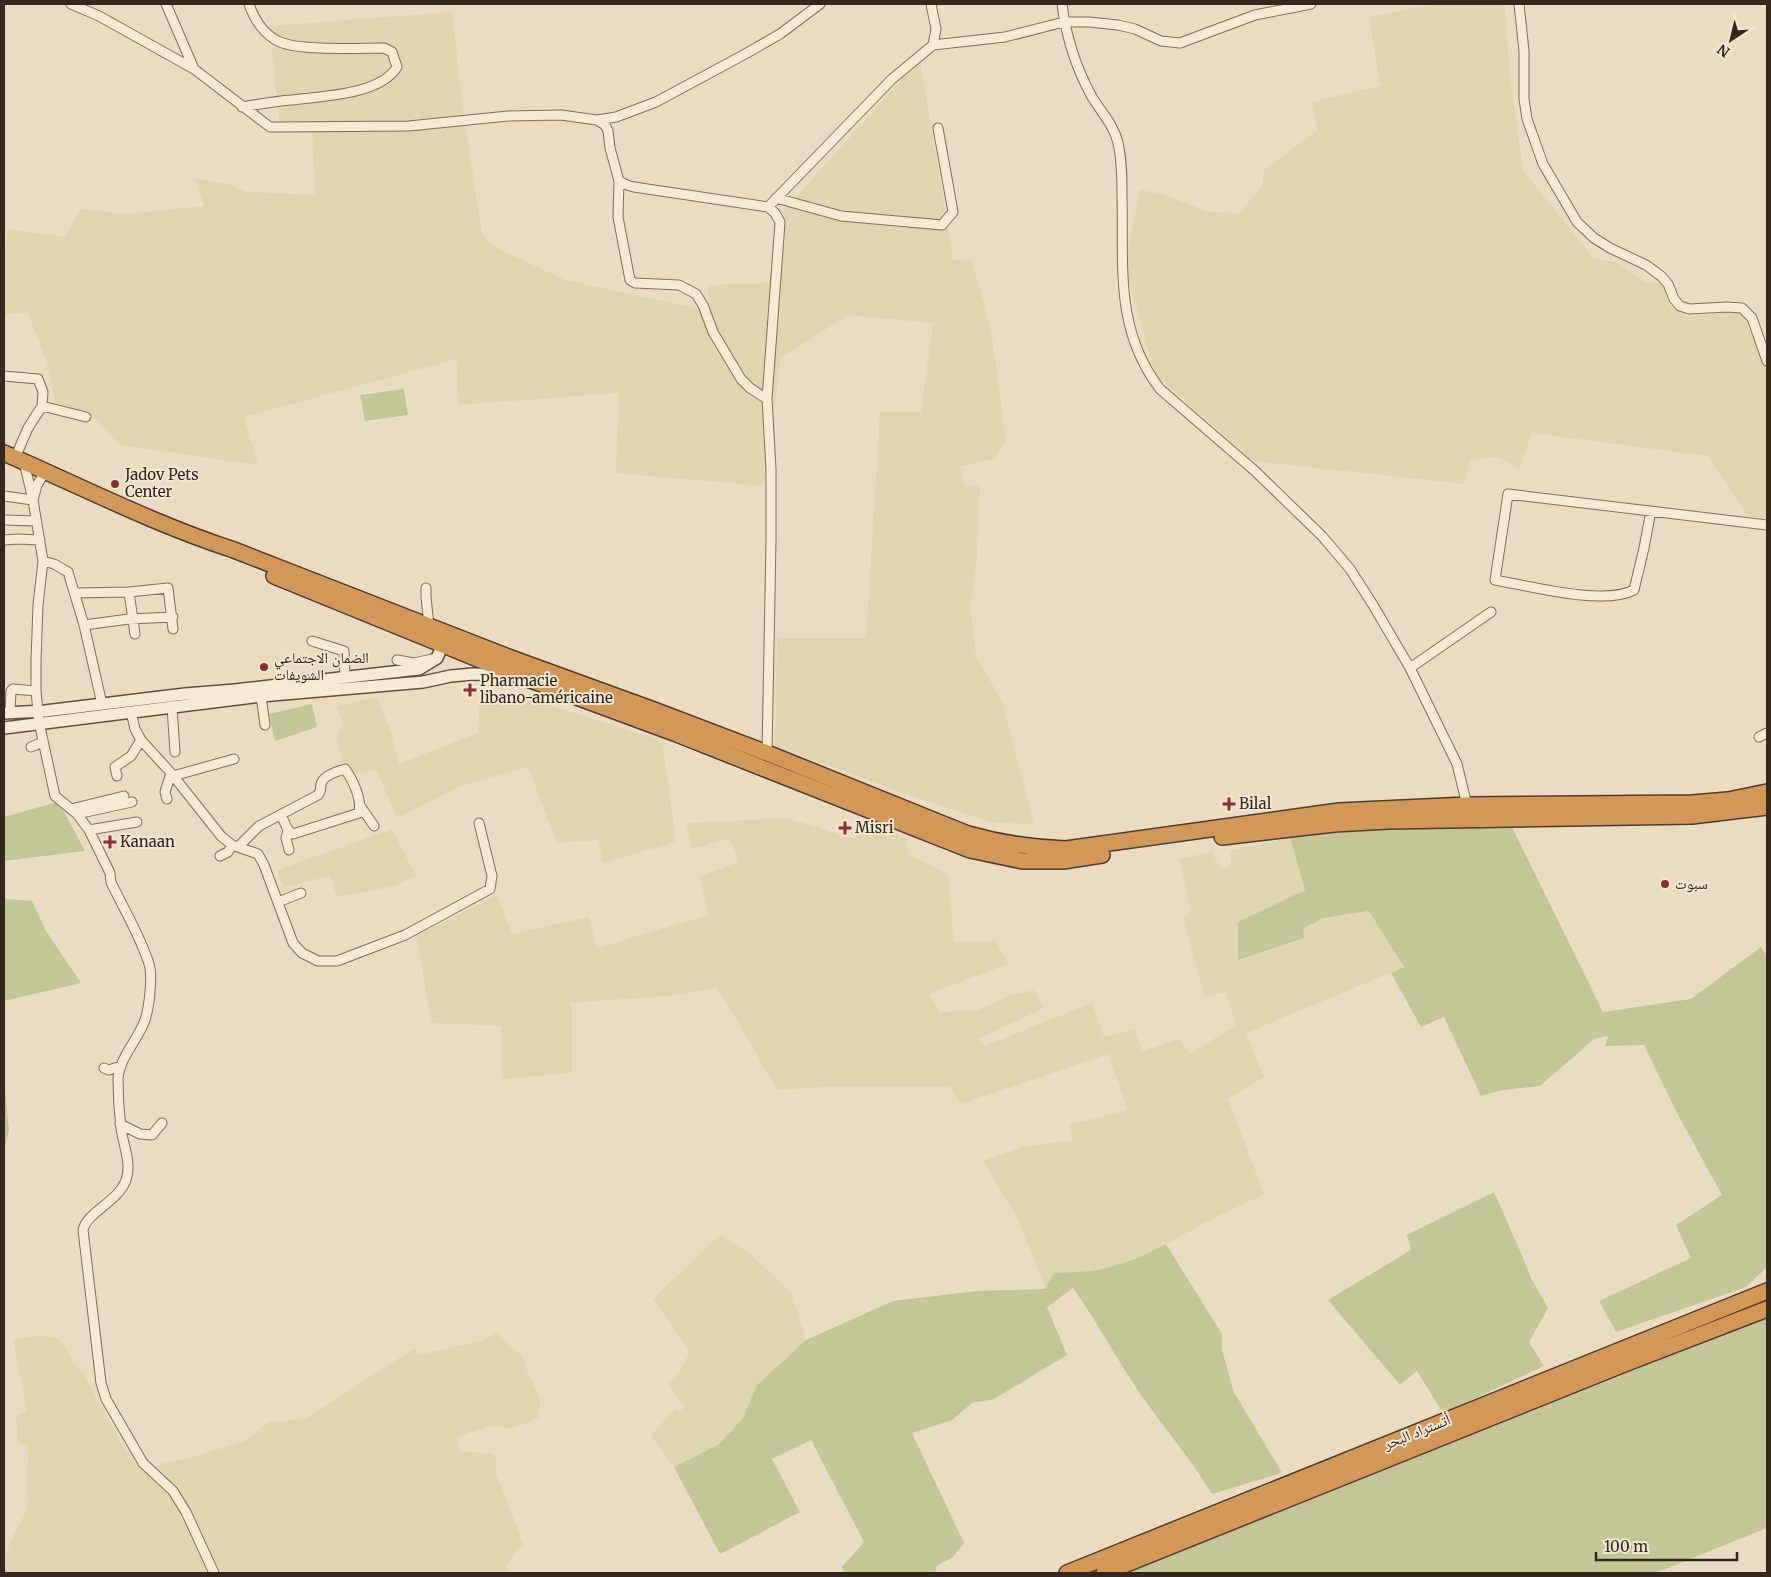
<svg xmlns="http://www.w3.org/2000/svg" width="1771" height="1577" viewBox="0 0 1771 1577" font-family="Merriweather,'Noto Naskh Arabic',serif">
  <rect width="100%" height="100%" fill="#eadcc2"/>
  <path fill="#dfd5b0" d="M 1433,4 L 1505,4 L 1509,68 L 1523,170 L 1594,259 L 1616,262 L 1644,282 L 1663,285 L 1668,303 L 1686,317 L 1741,310 L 1767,371 L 1767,518 L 1748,516 L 1708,456 L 1532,433 L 1519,469 L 1499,457 L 1470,460 L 1464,484 L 1253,461 L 1154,373 L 1125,265 L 1140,190 L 1163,194 L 1208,212 L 1239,213 L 1261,188 L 1265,169 L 1318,130 L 1311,102 L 1380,86 L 1369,17 Z
    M 452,12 L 465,123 L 482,234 L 491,245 L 565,280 L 709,311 L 708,285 L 769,283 L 783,212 L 920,59 L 953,260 L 972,261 L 991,329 L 1006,439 L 994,459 L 960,466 L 965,487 L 980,485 L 977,556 L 971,608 L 976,657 L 1002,701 L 1034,824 L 990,822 L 895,790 L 775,746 L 777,638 L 866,638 L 880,412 L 921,412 L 933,323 L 848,315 L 781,358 L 764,486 L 616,473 L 619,393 L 458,405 L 457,359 L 244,417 L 258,465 L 120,445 L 92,416 L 57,407 L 48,365 L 28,313 L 4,314 L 4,250 L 9,229 L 65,237 L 81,209 L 127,214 L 204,206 L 195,178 L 228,184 L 246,192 L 315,195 L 312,126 L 279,122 L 270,26 Z
    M 377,697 L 393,738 L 399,764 L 478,733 L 479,700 L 533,700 L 657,739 L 663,746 L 676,842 L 603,863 L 598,840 L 557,843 L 528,767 L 461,786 L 397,818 L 376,769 L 354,775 L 343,762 L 336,737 L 343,724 L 337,706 Z
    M 787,818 L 855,839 L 867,819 L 905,838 L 909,855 L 948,874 L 954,942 L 988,941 L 995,939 L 1008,964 L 929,994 L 939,1012 L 978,1010 L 1009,996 L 1034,990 L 1044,1008 L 978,1039 L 985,1046 L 1092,1003 L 1104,1037 L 1134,1029 L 1142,1051 L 1179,1039 L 1190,1054 L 1236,1025 L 1226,992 L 1205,997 L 1183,918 L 1191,912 L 1179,859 L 1212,852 L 1221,870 L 1231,866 L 1230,851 L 1290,838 L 1305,890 L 1238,922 L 1304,938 L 1303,929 L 1323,918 L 1369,911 L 1404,967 L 1246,1033 L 1264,1077 L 1228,1099 L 1264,1194 L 1208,1221 L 1154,1251 L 1123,1263 L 1097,1270 L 1054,1273 L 1046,1289 L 1018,1219 L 983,1161 L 1023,1147 L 1073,1140 L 1069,1125 L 1128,1110 L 1108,1054 L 961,1104 L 949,1087 L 823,1087 L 777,1090 L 732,1012 L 716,987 L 679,995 L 570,1003 L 572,1012 L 572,1073 L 502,1079 L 501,1026 L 432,1023 L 416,936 L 497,895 L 512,934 L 589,917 L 597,948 L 708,915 L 700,876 L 739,862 L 730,838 L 692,849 L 685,823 Z
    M 392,829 L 416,876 L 394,886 L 337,897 L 330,876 L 284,887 L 278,870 Z
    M 720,1235 L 750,1254 L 791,1292 L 806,1340 L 757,1385 L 743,1418 L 718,1444 L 674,1467 L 651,1435 L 675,1409 L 679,1412 L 685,1406 L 668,1385 L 680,1371 L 690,1352 L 653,1299 Z
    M 495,1332 L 523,1357 L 526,1368 L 540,1399 L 539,1418 L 511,1429 L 491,1426 L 457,1437 L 460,1452 L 493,1453 L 497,1462 L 495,1471 L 524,1546 L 517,1550 L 506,1566 L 509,1573 L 4,1573 L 4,1558 L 14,1534 L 24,1516 L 28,1505 L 26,1482 L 28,1457 L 27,1445 L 18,1443 L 16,1416 L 27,1411 L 13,1340 L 43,1335 L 59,1339 L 67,1349 L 72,1361 L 83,1373 L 123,1446 L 134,1461 L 151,1466 L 190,1458 L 247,1440 L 268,1422 L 305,1419 L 415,1348 L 418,1355 L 477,1342 L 488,1338 Z"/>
  <path fill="#c3c797" d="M 404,389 L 408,415 L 365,421 L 360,395 Z
    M 312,704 L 317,727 L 275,741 L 269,714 Z
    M 54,803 L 60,804 L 85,851 L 4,861 L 4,817 Z
    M 1287,812 L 1507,817 L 1603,1012 L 1691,999 L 1761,947 L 1767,956 L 1767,1267 L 1746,1287 L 1616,1332 L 1599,1301 L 1691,1258 L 1676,1225 L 1722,1195 L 1677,1113 L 1644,1045 L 1605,1046 L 1608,1036 L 1594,1039 L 1540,1086 L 1502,1090 L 1481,1096 L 1444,1017 L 1421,1027 L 1391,973 L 1404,967 L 1369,911 L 1323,918 L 1303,929 L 1304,938 L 1238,960 L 1238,922 L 1305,890 L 1290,838 Z
    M 4,899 L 32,901 L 46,931 L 81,983 L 4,1001 Z
    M 4,1077 L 9,1130 L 4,1151 Z
    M 1494,1192 L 1523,1258 L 1531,1278 L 1548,1308 L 1529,1342 L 1544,1366 L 1443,1413 L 1417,1371 L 1400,1385 L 1328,1300 L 1411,1250 L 1407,1235 Z
    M 1166,1244 L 1222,1334 L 1222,1350 L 1234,1392 L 1282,1473 L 1212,1494 C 1190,1457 1161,1425 1137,1389 C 1115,1356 1096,1320 1073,1288 L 1047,1307 L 1067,1355 L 994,1399 L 972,1403 L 952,1420 L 912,1433 L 964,1543 L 953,1557 L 935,1567 L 937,1573 L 844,1573 L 842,1567 L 864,1542 L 811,1440 L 772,1459 L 800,1512 L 720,1554 L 674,1467 L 719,1444 L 743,1418 L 757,1385 L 806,1340 L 893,1301 L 977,1291 L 1045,1289 L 1054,1273 C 1068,1272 1083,1272 1097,1270 C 1121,1265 1145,1256 1166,1244 Z
    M 1767,1306 L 1767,1528 L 1655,1573 L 1104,1573 Z"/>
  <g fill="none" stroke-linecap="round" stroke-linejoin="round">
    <g stroke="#826e5b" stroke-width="11">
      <path id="street" d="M 71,4 L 99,16 L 194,69 L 270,127 L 279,127 L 409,126 L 508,116 L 561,115 L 597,120 L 616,117 L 656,102 L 747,53 L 780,34 L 820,4
        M 166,4 L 194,69
        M 1062,4 C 1066,36 1076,68 1092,97 C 1101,112 1114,125 1118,143 C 1122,160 1122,178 1122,196 C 1124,265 1114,329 1160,389 L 1255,471 L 1322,536 L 1350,569 L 1373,605 L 1410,668 L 1457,764 L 1467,805
        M 1519,4 L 1524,51 L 1524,99 L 1527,119 L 1543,164 L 1577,222 L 1594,238 L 1610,248 L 1646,265 L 1661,276 L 1668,284 L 1674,299 L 1680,306 L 1689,309 L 1727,307 L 1742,308 L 1752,318 L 1767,361
        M 933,45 L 1005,37 L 1064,22 L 1089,22 L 1118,25 L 1135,29 L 1161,41 L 1180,43 L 1255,15 L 1311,4
        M 242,107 C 259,104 276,101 292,100 C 322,96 380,95 397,67 L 392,52 L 384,48 C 359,48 301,51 280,42 C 264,35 254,19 249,4
        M 597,120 L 605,125 L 608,131 L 610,148 L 619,181 L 618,217 L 630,280 L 635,283 L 679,285 L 696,294 L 703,305 L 713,332 L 741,379 L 750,388 L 767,399
        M 619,181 L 627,185 L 634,187 L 768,207 L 775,213 L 780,222 L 767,399 L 771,469 L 771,541 L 767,753
        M 776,198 L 841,216 L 942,225 L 953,212 L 938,128
        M 768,207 L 892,79 L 933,45 L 936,29 L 931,4
        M 4,376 L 38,379 L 43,392 L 42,406
        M 15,458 L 28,428 L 42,406 L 86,417
        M 45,472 L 37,485 L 33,500 L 43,561 L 38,605 L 36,661 L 36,691 L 39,722 L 55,796 L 77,814 L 89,830 L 110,873 L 111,882 C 123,908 141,937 149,964 C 153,976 149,1008 145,1020 C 138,1040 119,1058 118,1079 C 118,1094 119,1112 121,1128 C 123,1145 132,1163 126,1180 C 118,1202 87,1212 83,1230 L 101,1383 L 106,1399 L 143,1463 L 173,1491 L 186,1512 L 214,1573
        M 4,496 L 33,500 L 24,462
        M 1651,511 L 1644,548 L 1634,590 C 1603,606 1530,586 1495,580 L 1508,494 L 1767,525
        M 4,520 L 36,521
        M 4,540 L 18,539 L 40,540
        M 43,561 L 54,564 L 68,572 L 84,625 L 102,704
        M 426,588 L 426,597 L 429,626
        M 129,592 L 168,588 L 173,629
        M 75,593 L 129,592 L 135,634
        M 84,625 L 129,619 L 173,617
        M 312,641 L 344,651 L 345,678
        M 397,660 L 414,663 L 432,659
        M 1410,668 L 1491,612
        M 261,696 L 265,725
        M 172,707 L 175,752
        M 10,712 L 11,691 L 13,689 L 36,691
        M 131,712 L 135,729 L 141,740 L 171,773 L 221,836 L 232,845 L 258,854 L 264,865 L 293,943 L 302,953 L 318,961 L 337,961 L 405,935 L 490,889 L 492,876 L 479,823
        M 1759,737 L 1767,733
        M 31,747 L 43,742
        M 117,776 L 115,767 L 131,756 L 141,740
        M 173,776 L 234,759
        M 167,799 L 165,792 L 171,773
        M 361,807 L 374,826
        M 71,809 L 124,796
        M 77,814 L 132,802
        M 89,830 L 137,822
        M 288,830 L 286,838 L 289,850
        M 238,847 L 259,826 L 318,795 C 322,790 320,789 321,784 C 323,776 338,771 345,769 C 353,780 362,799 359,813 L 293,834 L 288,830 L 281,815
        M 220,856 L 228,852 L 232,845
        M 278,902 L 301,893
        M 104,1068 L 109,1070 L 121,1066
        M 120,1124 L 140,1134 L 152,1135 L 162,1123"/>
    </g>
    <g stroke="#644f3e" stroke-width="14">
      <path id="secondary" d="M 4,713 L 45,711 L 185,694 L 235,690 L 419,669 L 437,658 L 442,646
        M 4,728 L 261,696 L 423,682 L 451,676 L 473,674 L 509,675"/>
    </g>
    <g stroke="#503d2f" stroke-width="18">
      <path id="highway" d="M 4,453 C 80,486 154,524 234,550 L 511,658 L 654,710 L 767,753 L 968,834 C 1000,843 1033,848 1066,849 L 1339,811 L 1467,805 L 1692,803 L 1728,800 L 1767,792
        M 274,576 L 517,675 L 674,733 L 970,850 L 1023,861 L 1063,861 L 1102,855
        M 1222,837 L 1334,824 L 1388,821 L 1692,816 L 1767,807
        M 1067,1573 L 1767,1291
        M 1104,1573 L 1627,1363 L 1767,1309"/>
    </g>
    <use href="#street" stroke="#f6ead4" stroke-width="9"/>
    <use href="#secondary" stroke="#f6ead4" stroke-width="11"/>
    <use href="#highway" stroke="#d39858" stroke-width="15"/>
  </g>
  <g fill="#8c2f34" stroke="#f2e7d1" stroke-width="2">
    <circle cx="115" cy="484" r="5"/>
    <circle cx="264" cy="667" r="5"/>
    <path d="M467.5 682.5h5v5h5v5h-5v5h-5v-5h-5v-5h5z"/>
    <path d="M1226.5 796.5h5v5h5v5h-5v5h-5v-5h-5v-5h5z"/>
    <path d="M842.5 820.5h5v5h5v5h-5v5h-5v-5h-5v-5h5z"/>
    <path d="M107.5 834.5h5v5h5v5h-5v5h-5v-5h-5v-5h5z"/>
    <circle cx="1665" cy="884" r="5"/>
  </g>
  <g text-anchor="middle" stroke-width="4" stroke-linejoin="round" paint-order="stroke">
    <g font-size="15" fill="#33271e" stroke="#f2e7d1" text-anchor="start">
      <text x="125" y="480">Jadov Pets<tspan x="125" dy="17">Center</tspan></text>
      <text x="274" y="663">الضمان الاجتماعي<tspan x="274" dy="17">الشويفات</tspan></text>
      <text x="480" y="686">Pharmacie<tspan x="480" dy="17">libano-américaine</tspan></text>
      <text x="1239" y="809">Bilal</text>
      <text x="855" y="833">Misri</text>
      <text x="120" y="847">Kanaan</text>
      <text x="1675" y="889">سبوت</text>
    </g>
    <g font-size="15" fill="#33271e" stroke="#f2e7d1">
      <text transform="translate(1417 1432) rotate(-22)" y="5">أتستراد البحر</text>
    </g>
  </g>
  <rect width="1771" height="1577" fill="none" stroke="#33271e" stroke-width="10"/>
  <g transform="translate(1731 40) rotate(215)" stroke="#f2e7d1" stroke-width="4" paint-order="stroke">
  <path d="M0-4L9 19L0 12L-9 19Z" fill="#33271e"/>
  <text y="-8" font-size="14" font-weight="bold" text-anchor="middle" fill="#33271e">N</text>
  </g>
  <path d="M1596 1552v8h141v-8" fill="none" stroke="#33271e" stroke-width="2.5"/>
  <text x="1604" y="1552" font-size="15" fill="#33271e" stroke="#f2e7d1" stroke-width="4" paint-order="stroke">100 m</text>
</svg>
